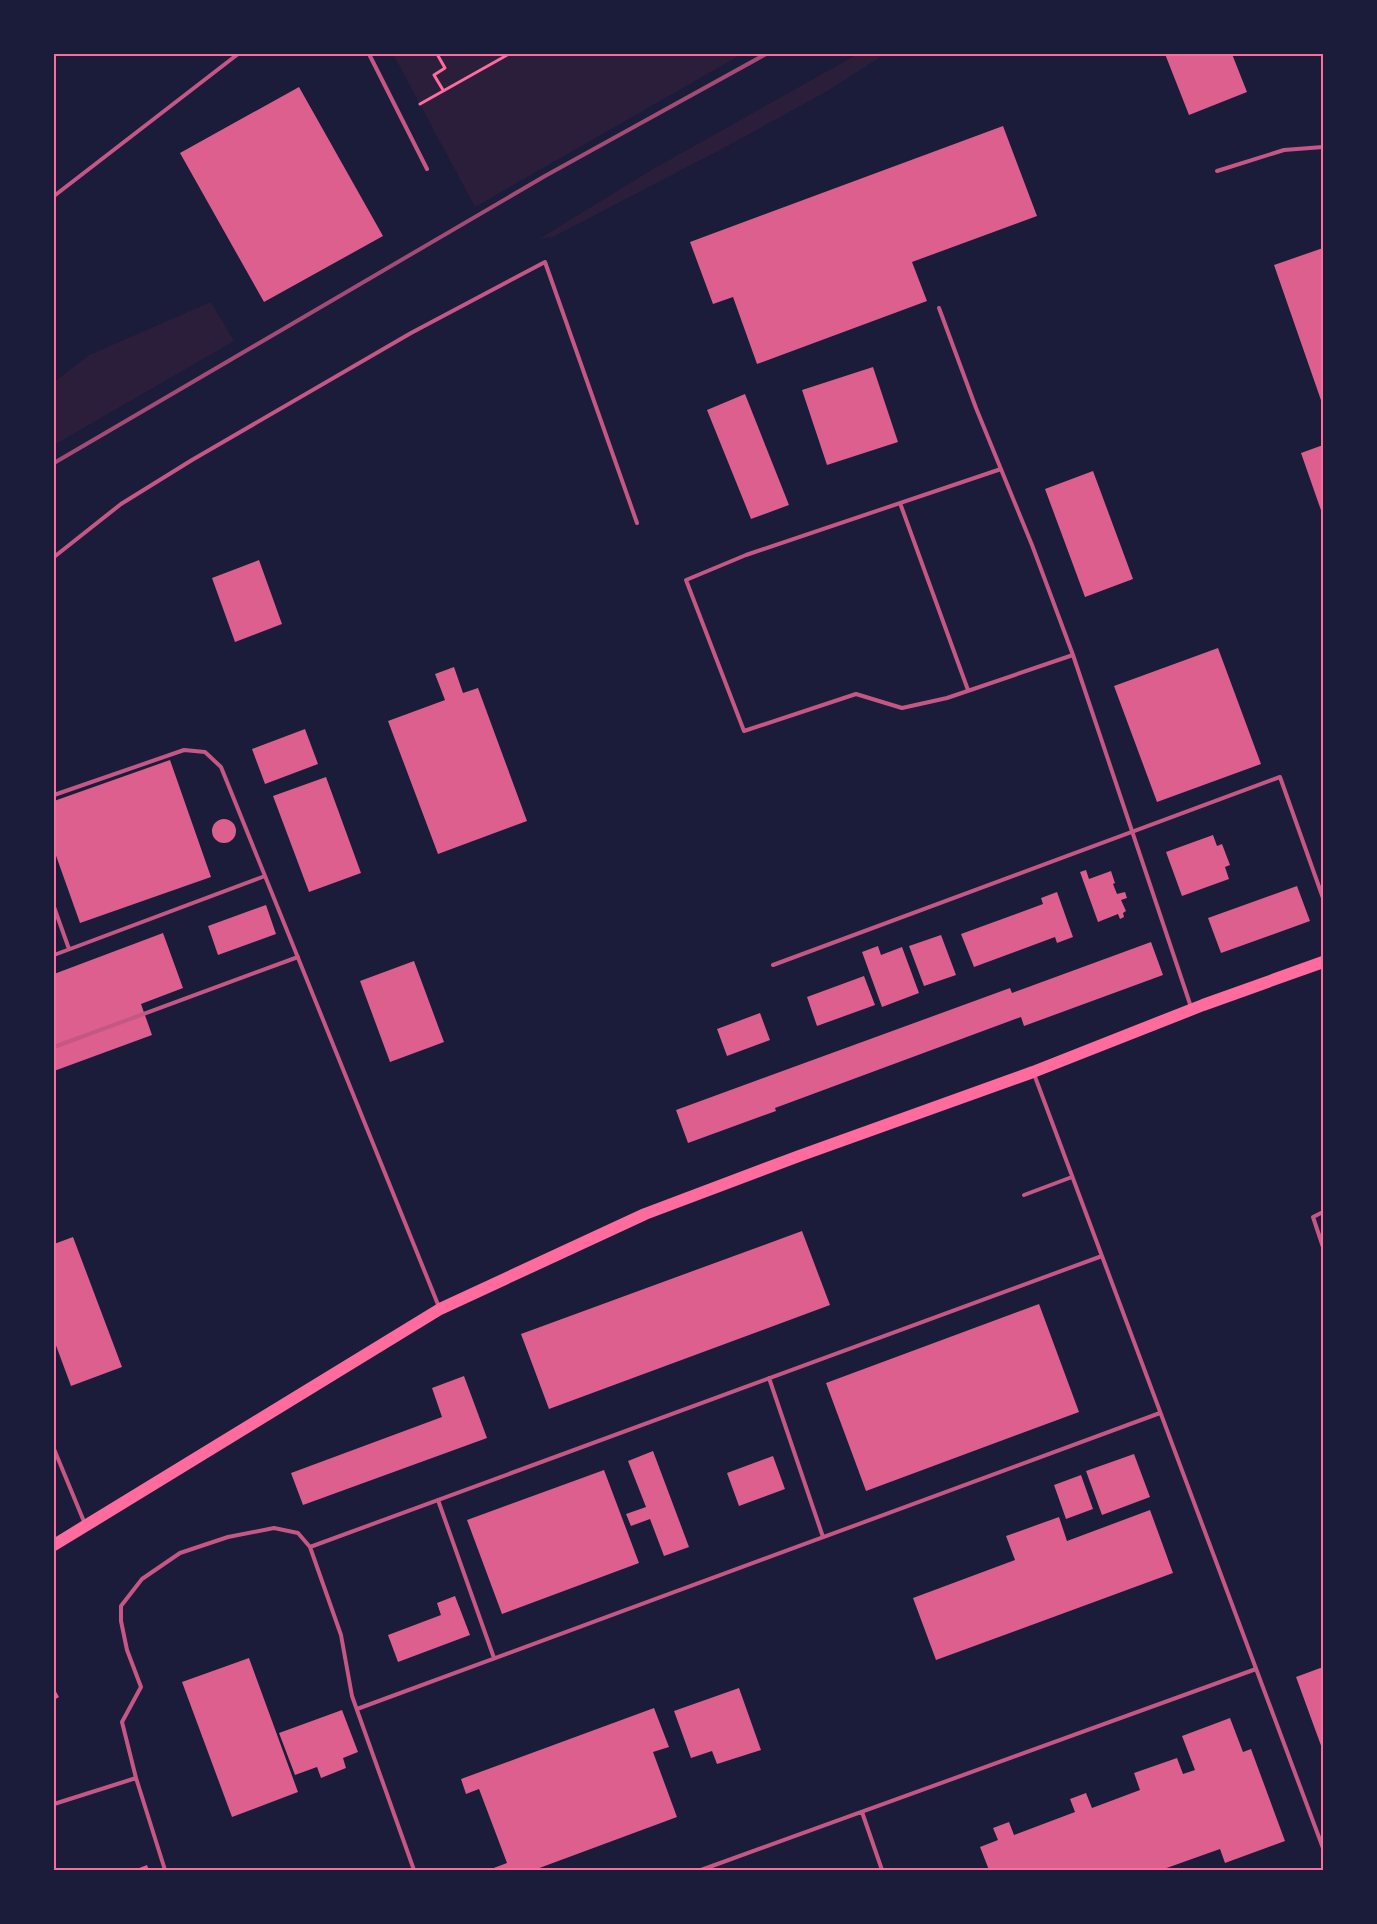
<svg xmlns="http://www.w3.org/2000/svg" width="1377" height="1924" viewBox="0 0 1377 1924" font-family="'PT Sans',sans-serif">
  <rect width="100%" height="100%" fill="#1b1b3a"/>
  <path fill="#2a1e3b" d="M 393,54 L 742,54 L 475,207 Z
    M 858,54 L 885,54 L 829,90 L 735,142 L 553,237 L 539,239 L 653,169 Z
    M 211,302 L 234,341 L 54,445 L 54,382 L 89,355 Z"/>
  <path fill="#dd5f8e" d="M 1165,54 L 1232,54 L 1247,92 L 1189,115 Z
    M 299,87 L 383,236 L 264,302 L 180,153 Z
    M 1003,126 L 1037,216 L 912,262 L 927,301 L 757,364 L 733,297 L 713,304 L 690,242 Z
    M 1323,248 L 1323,406 L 1274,265 Z
    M 873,367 L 898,442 L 827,465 L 802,390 Z
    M 745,394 L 789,505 L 751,519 L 707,410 Z
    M 1323,445 L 1323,516 L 1301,453 Z
    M 1093,471 L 1133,579 L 1085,597 L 1045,489 Z
    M 259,560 L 282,624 L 235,642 L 212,578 Z
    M 1218,648 L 1261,764 L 1157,802 L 1114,686 Z
    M 454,667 L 463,693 L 478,688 L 527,821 L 438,854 L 388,721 L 445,700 L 435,674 Z
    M 305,729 L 318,764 L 265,784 L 252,749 Z
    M 170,760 L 211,877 L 80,923 L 54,850 L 54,801 Z
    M 326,777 L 361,873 L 309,892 L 273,796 Z
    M212 831a12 12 0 1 1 24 0a12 12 0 1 1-24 0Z
    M 1213,835 L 1217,846 L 1222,844 L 1230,865 L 1225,867 L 1229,879 L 1182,896 L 1166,852 Z
    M 1086,870 L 1089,879 L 1111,871 L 1115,883 L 1113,884 L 1117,894 L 1125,892 L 1127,898 L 1121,900 L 1126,911 L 1123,913 L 1124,917 L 1120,919 L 1118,914 L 1098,922 L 1080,872 Z
    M 1297,886 L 1310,921 L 1221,953 L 1208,918 Z
    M 1057,892 L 1073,937 L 1057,943 L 1055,937 L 974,967 L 961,934 L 1043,904 L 1041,898 Z
    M 266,905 L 276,934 L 218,955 L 208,926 Z
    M 163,933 L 183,988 L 141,1004 L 152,1035 L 54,1071 L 54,974 Z
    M 941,935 L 956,975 L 924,986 L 909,946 Z
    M 1151,942 L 1163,975 L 1024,1026 L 1021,1017 L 775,1108 L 776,1111 L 688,1143 L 676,1110 L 1010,988 L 1012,993 Z
    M 878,946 L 881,955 L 902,947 L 919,993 L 882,1007 L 862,952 Z
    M 414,961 L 444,1042 L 390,1062 L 360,981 Z
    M 864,976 L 875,1005 L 817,1026 L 807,997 Z
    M 760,1013 L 770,1040 L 727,1056 L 717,1029 Z
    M 802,1231 L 830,1305 L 549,1409 L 521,1334 Z
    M 73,1237 L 122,1367 L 71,1386 L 54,1340 L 54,1244 Z
    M 1039,1304 L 1079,1412 L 866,1491 L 826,1383 Z
    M 464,1376 L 487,1438 L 303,1505 L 291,1473 L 442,1417 L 432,1388 Z
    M 653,1451 L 689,1547 L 664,1556 L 650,1519 L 631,1526 L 626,1514 L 646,1507 L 628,1461 Z
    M 1134,1454 L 1150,1497 L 1102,1515 L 1086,1471 Z
    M 773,1456 L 785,1489 L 739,1506 L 727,1473 Z
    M 604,1470 L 639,1563 L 502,1614 L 467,1520 Z
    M 1081,1475 L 1093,1509 L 1066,1519 L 1054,1485 Z
    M 1150,1510 L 1173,1573 L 936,1660 L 913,1598 L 1015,1560 L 1006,1536 L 1059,1517 L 1067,1541 Z
    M 455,1596 L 470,1635 L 398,1662 L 388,1635 L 441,1615 L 437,1603 Z
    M 249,1658 L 298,1792 L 232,1817 L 182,1682 Z
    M 1323,1667 L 1323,1751 L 1296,1677 Z
    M 54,1688 L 59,1697 L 54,1700 Z
    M 739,1688 L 761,1750 L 717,1764 L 712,1751 L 691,1758 L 674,1711 Z
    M 654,1708 L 669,1747 L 653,1752 L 677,1817 L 534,1870 L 492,1870 L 491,1869 L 507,1863 L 479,1789 L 466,1794 L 461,1779 Z
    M 342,1710 L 358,1752 L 343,1758 L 346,1768 L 321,1778 L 317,1767 L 295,1775 L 279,1733 Z
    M 1230,1718 L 1243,1752 L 1251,1749 L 1285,1841 L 1225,1863 L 1220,1849 L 1161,1870 L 989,1870 L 980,1847 L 998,1840 L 993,1828 L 1009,1822 L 1014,1835 L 1075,1812 L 1070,1799 L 1086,1793 L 1092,1808 L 1140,1790 L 1134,1773 L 1177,1758 L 1183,1774 L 1195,1770 L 1182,1736 Z
    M 147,1865 L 149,1870 L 134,1870 Z"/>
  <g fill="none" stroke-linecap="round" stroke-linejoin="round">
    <path stroke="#ff6b9d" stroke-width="3" d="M 437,54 L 445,68 L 434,75 L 443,90
      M 420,104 L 509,54"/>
    <path stroke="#c65784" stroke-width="4" d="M 369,54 L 427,169
      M 1217,171 L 1284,150 L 1323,147
      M 54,196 L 238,54
      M 939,308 L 976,408 L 1032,545 L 1073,655 L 1191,1007
      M 1001,469 L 746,555 L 686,580 L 744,731 L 856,694 L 902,708 L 947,698 L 1073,655
      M 900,503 L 968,690
      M 54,557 L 121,504 L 192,460 L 411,333 L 545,262 L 637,523
      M 54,795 L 184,750 L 205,752 L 221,767 L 439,1307
      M 54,907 L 69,949
      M 54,955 L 265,876
      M 773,965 L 1280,777 L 1323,898
      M 54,1047 L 298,957
      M 1034,1074 L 1323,1848
      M 1024,1195 L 1072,1177
      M 1323,1212 L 1313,1217 L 1323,1247
      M 769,1378 L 823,1537
      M 54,1449 L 85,1524
      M 438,1500 L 494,1658
      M 310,1547 L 1102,1256
      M 357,1709 L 1160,1413
      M 136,1778 L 122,1722 L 141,1687 L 127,1650 L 121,1621 L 121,1606 L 142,1579 L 180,1553 L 228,1537 L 274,1528 L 298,1533 L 310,1547 L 341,1635 L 352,1696 L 414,1870
      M 54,1804 L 136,1778 L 165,1870
      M 862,1812 L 882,1870
      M 701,1870 L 1256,1669"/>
    <path stroke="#ff6b9d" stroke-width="12" d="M 54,1545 L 440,1309 L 645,1214 L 799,1156 L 1033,1072 L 1203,1005 L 1323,962"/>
    <path stroke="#a44b75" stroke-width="4" d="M 54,463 L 545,176 L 766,54"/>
  </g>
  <rect width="1377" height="1924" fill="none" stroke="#1b1b3a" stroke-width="110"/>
  <rect x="55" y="55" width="1267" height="1814" fill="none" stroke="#ff6b9d" stroke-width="2"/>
</svg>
